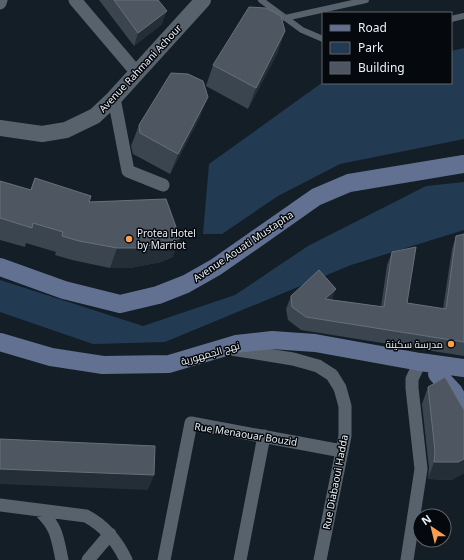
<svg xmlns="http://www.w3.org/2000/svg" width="464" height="560" viewBox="0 0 464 560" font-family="'Noto Sans',Cairo,sans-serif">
  <rect width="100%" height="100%" fill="#141e27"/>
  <path fill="#223b53" d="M 464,48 L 464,139 L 340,164 L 278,196 L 222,234 L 203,234 L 209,164 L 323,82 L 451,83 L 451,51 Z
    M 464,182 L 464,230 L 351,265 L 165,342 L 93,344 L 0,312 L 0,280 L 143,326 L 235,295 L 308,246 L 426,186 Z"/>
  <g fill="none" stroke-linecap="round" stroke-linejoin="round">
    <path stroke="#57626d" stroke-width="6" d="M 261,0 L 302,30 L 323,39
      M 285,18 L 366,0
      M 451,19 L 464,16"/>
    <path stroke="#57626d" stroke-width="13" d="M 75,0 L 137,73
      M 0,3 L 1,0
      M 114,98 L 128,171 L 163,185
      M 231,349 L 293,359 L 318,366 L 332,375 L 340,388 L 345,406 L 345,436 L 320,560
      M 0,505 L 86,516 C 105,526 117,541 126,560
      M 39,510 C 57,527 57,536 62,560
      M 88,560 L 110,534
      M 164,560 L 191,423 L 342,451
      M 240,560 L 264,436
      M 407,560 L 421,469 L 412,388 L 412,379 L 420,362"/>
    <path stroke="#57626d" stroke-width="16" d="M 0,128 L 42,134 L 66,130 L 95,116 L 114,98 L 203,0"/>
    <path stroke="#627192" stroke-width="18" d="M 0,267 L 64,290 L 120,304 L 158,295 L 186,284 L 216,267 L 316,197 L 349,183 L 464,164
      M 0,342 L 51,357 L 103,365 L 169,364 L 236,344 L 272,340 L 315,343 L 420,362 L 464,368
      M 437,374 L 454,392 L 464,410"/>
  </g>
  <path fill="#3b454f" d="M 99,0 L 158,0 L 162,24 L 134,46 Z
    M 278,52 L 248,109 L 206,86 L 213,65 Z
    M 200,117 L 170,174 L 133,154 L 131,146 L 139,125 Z
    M 35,178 L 173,257 L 161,262 L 130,268 L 110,268 L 72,260 L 55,255 L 56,252 L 26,243 L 25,247 L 0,240 L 0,181 L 30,190 Z
    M 464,234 L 464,356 L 301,330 L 288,320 L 286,309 L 291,296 L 332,300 L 381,307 L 387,265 L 392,252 L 407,303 L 443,309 L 452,249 L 456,236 Z
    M 428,387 L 464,410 L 464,473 L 452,480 L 428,479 L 429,468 L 422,404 Z"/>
  <path fill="#242e37" d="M 167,11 L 162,24 L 134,46 L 138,33 Z
    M 285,31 L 278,52 L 248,109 L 256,88 Z
    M 208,97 L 200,117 L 170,174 L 178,154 Z
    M 180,238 L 173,257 L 161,262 L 130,268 L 110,268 L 117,248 Z
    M 336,289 L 331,302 L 325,299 Z
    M 464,459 L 464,473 L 452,480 L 428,479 L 434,462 Z
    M 0,469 L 154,475 L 148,490 L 0,484 Z"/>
  <path fill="#4e5761" stroke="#667078" d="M 114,0 L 158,0 L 167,11 L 138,33 Z
    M 249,7 L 266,8 L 281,16 L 285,31 L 256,88 L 213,65 Z
    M 171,73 L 188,74 L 203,81 L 208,97 L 178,154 L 140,133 L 139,125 Z
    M 35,178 L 91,196 L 89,202 L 166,199 L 180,238 L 168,242 L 137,248 L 117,248 L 79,241 L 62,236 L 63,232 L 33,223 L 32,228 L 0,218 L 0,181 L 31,190 Z
    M 464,234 L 464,342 L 306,317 L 292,307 L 291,296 L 319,270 L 336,289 L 325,299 L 384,307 L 392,252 L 416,247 L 407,303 L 446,309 L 456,236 Z
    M 445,377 L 464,410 L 464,459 L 458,462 L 434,462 L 435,451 L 428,387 Z
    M 0,439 L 155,446 L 154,475 L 0,469 Z"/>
  <g fill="#fa9f4f" stroke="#05080c" stroke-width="1.5">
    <circle cx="129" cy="239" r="4"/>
    <circle cx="451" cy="344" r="4"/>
  </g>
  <g text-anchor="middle" stroke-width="3" stroke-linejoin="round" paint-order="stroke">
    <g font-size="10" fill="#eaf1f7" stroke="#05080c">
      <text transform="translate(140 68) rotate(-47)" y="4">Avenue Rahmani Achour</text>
      <text transform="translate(243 246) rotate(-34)" y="4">Avenue Aouati Mustapha</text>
      <text transform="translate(210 353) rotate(-16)" y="4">نهج الجمهورية</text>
      <text transform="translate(246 434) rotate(9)" y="4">Rue Menaouar Bouzid</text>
      <text transform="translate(335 482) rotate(-79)" y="4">Rue Diabaoui Hadda</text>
    </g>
    <g font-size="10" fill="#eaf1f7" stroke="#05080c" text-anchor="start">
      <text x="137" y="237">Protea Hotel<tspan x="137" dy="12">by Marriot</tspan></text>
      <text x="443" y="348" text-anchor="end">مدرسة سكينة</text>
    </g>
  </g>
  <rect x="322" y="12" width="130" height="72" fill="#05080c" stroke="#61656a"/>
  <rect x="330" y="25" width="20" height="6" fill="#627192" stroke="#61656a"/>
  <text x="358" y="32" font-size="12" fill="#eaf1f7">Road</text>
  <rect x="330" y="42" width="20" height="12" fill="#223b53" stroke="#61656a"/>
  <text x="358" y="52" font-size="12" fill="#eaf1f7">Park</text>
  <rect x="330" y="62" width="20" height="12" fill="#4e5761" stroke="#61656a"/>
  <text x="358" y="72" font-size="12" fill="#eaf1f7">Building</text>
  <g transform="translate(432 528) rotate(325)"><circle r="19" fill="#05080c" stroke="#61656a"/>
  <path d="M0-3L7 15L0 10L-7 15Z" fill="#fa9f4f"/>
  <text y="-6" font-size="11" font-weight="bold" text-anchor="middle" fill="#eaf1f7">N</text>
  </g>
</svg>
